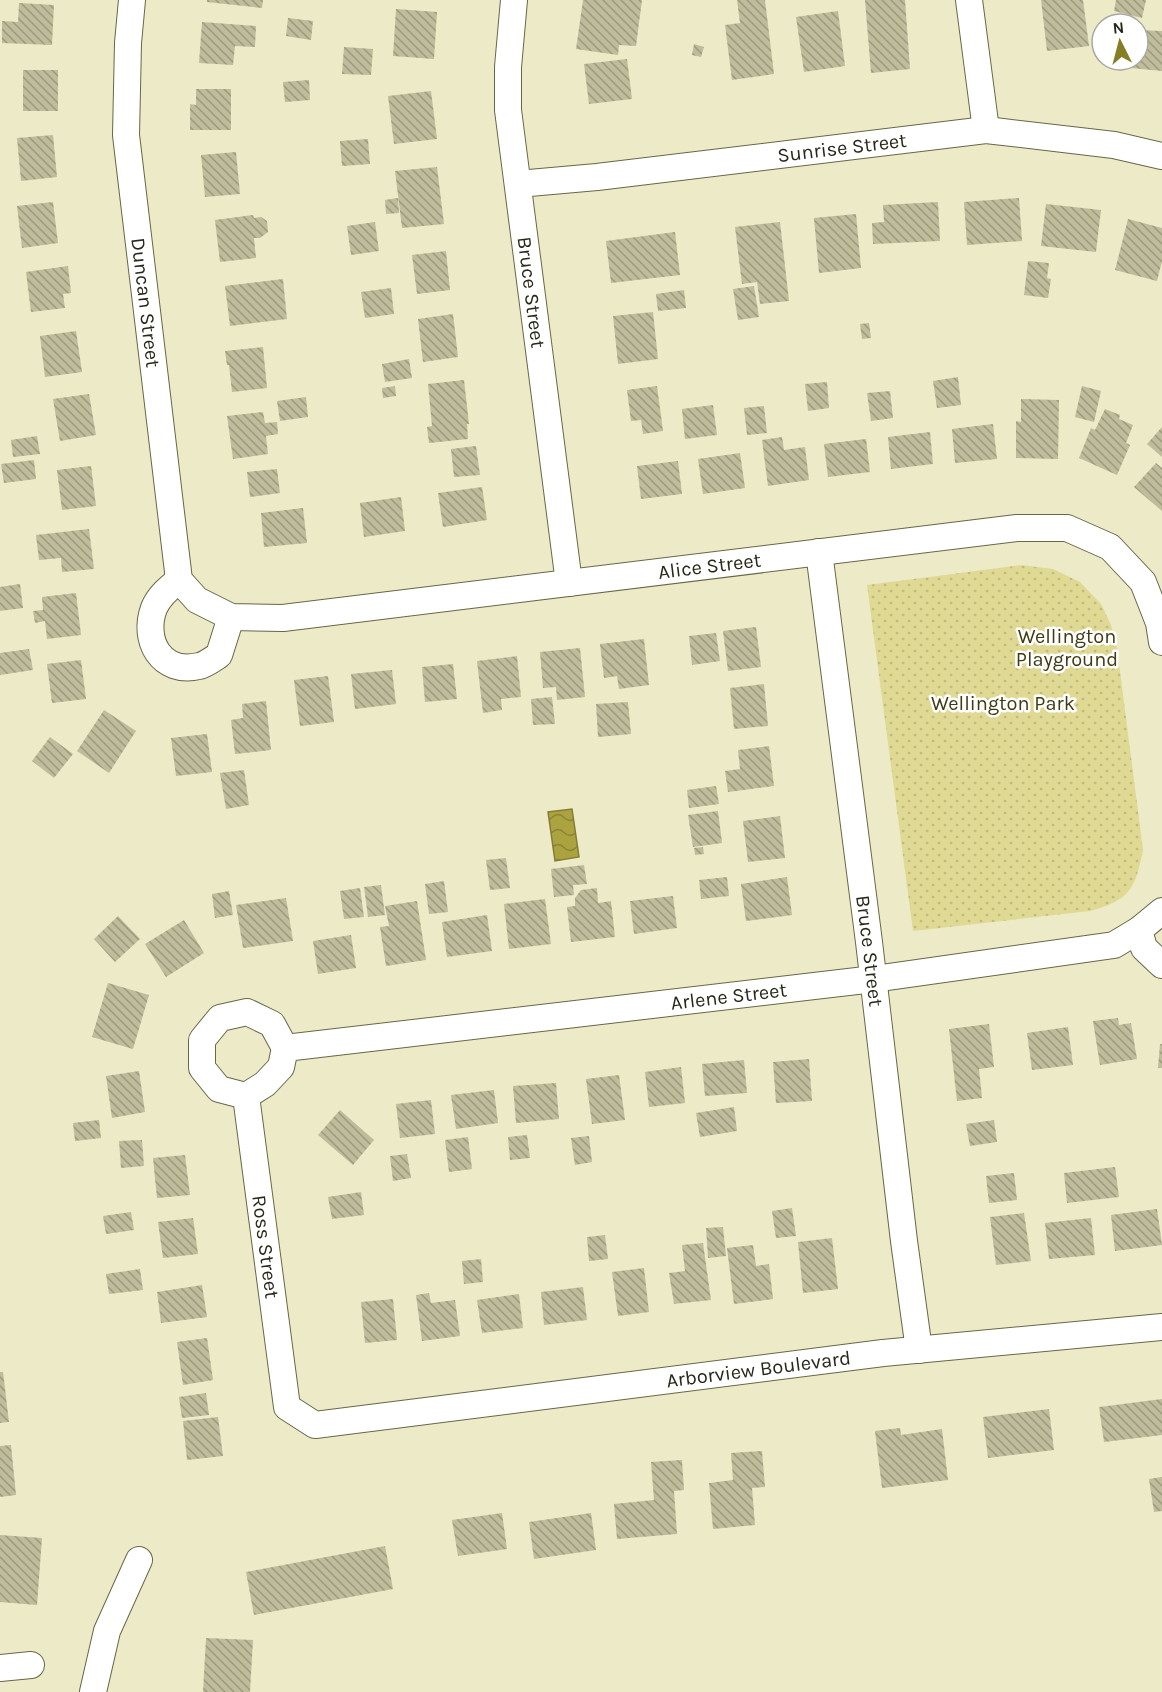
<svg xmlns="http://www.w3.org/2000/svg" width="1162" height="1692" viewBox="0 0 1162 1692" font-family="Karla,sans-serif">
  <defs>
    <pattern id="park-dots" width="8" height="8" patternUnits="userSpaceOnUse" patternTransform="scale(1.5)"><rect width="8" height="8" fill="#dfd994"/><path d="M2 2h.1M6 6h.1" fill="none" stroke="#bfba7f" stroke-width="1.8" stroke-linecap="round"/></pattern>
    <pattern id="water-waves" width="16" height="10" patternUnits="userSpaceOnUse" patternTransform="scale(1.5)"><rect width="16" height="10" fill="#aba240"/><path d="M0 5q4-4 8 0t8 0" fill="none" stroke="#8b8435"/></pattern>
    <pattern id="building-back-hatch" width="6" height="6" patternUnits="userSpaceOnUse" patternTransform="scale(1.5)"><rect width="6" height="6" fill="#bfbc9b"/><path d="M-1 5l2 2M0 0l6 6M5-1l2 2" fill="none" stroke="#9b997e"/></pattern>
  </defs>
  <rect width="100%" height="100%" fill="#edeac8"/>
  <path fill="url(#park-dots)" d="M 1021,565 L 1053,569 L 1080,582 L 1101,604 L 1111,625 L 1117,648 L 1143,850 C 1135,889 1130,900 1090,911 L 913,931 L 867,585 Z"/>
  <path fill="url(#water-waves)" stroke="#847d35" stroke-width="1.5" d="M 572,809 L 579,857 L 555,861 L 548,812 Z"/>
  <path fill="url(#building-back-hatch)" d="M 207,0 L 263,0 L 262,8 L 207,2 Z
    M 583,0 L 642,0 L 636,46 L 619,45 L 618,55 L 576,49 Z
    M 737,0 L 765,0 L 774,74 L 732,80 L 725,25 L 740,23 Z
    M 865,0 L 905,0 L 910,69 L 871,73 Z
    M 1041,0 L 1083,0 L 1089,46 L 1047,51 Z
    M 1116,0 L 1146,0 L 1142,18 L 1114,11 Z
    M 19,3 L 54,5 L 52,45 L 2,43 L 2,21 L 18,22 Z
    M 396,9 L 437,12 L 434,59 L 393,56 Z
    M 838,11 L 845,66 L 804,72 L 796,17 Z
    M 288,18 L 313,21 L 311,40 L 286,36 Z
    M 202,22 L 256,26 L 255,47 L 235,46 L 233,65 L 199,63 Z
    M 1138,30 L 1162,31 L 1162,71 L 1120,67 L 1121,60 L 1138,60 Z
    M 694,44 L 704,47 L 701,57 L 692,55 Z
    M 344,47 L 373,49 L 371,75 L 342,74 Z
    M 627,59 L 632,99 L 589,104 L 584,64 Z
    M 23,70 L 58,70 L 58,111 L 23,111 Z
    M 309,80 L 310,100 L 285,102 L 283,82 Z
    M 196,89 L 231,89 L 231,130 L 190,130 L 190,104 L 196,105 Z
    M 431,91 L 437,139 L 394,144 L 388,96 Z
    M 53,135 L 57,177 L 21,181 L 17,138 Z
    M 368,139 L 370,164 L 342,166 L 340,141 Z
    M 236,152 L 240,194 L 205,197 L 201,155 Z
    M 437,167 L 444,224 L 402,228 L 395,171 Z
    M 398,198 L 399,213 L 386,214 L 385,200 Z
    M 1019,198 L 1022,241 L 967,245 L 964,202 Z
    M 53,202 L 58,243 L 22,248 L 17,206 Z
    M 938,202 L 940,241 L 873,244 L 872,223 L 884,222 L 883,205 Z
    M 1046,204 L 1101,210 L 1096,252 L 1041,246 Z
    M 856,214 L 861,268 L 819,273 L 814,218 Z
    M 253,215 L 254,218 L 261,217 L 267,221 L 268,232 L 260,238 L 254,238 L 256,258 L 220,262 L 215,220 Z
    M 1128,219 L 1162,228 L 1162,261 L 1157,281 L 1115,270 Z
    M 375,222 L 379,251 L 351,255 L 347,226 Z
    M 780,222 L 789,301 L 760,304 L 757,282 L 742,284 L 735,227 Z
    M 675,232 L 680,275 L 611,283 L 606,241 Z
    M 446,251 L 450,290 L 417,294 L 412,255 Z
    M 1028,261 L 1049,263 L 1047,278 L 1051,279 L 1048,298 L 1024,295 Z
    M 68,266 L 71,293 L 63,294 L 65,308 L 31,312 L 26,272 Z
    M 283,279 L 287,319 L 230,326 L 225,286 Z
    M 754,286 L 759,317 L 738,320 L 733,289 Z
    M 391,288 L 394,314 L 365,318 L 361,292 Z
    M 684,290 L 686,308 L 658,311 L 656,294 Z
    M 653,312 L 658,359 L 618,364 L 613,316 Z
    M 453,314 L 458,357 L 423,362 L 418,319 Z
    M 869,323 L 871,338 L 862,339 L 860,324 Z
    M 76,331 L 82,372 L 45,377 L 40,336 Z
    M 263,347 L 267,388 L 232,392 L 229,365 L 227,365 L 225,351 Z
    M 409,359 L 412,378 L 385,382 L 382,364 Z
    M 958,377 L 961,405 L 937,408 L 933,381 Z
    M 464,380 L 469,424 L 467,424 L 468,439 L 429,443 L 427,427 L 432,426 L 428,384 Z
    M 827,382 L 829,408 L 808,411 L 805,384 Z
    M 395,386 L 396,396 L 383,398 L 382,388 Z
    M 657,386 L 663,431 L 643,434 L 641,420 L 631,421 L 627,390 Z
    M 1082,386 L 1101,391 L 1094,422 L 1075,417 Z
    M 890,391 L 893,418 L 871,421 L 867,393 Z
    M 89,394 L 96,435 L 60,441 L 53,399 Z
    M 306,397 L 308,417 L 280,421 L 277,401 Z
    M 1021,399 L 1059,400 L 1058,459 L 1016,458 L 1016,421 L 1021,422 Z
    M 713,405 L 717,435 L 685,439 L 682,409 Z
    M 764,406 L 767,433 L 747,435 L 744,408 Z
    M 1105,409 L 1120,415 L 1119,419 L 1133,425 L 1126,443 L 1130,445 L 1117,475 L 1079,458 L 1091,428 L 1095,430 Z
    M 263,412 L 265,423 L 277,422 L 278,434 L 266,436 L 268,454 L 233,459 L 227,416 Z
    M 993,424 L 997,459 L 955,463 L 952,429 Z
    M 1162,427 L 1162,457 L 1147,444 Z
    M 930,432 L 933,464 L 891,469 L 888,437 Z
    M 37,436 L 40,454 L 13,457 L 11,440 Z
    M 782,437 L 784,450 L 805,447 L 809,480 L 768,486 L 762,440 Z
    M 866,439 L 870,472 L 828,477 L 824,444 Z
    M 476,446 L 480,475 L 454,477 L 451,449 Z
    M 740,453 L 745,488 L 703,494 L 698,459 Z
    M 34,460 L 36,479 L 4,483 L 1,464 Z
    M 678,461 L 682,494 L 641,499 L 637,466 Z
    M 1156,463 L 1162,468 L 1162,511 L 1134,487 Z
    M 91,466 L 96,506 L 62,510 L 57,470 Z
    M 277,469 L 280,493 L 250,497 L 247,472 Z
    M 482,487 L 487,520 L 443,527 L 438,493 Z
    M 401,497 L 405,531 L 364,537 L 360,503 Z
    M 303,508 L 307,543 L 264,547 L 261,513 Z
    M 89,529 L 94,569 L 62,572 L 61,558 L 39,560 L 36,535 Z
    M 20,584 L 23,608 L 0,611 L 0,587 Z
    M 76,593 L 81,635 L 47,639 L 45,621 L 35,623 L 33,611 L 43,610 L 42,597 Z
    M 756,627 L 761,667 L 728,671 L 723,631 Z
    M 716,633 L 720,661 L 692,665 L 689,636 Z
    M 644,639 L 649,685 L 619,689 L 617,676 L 604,678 L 600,644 Z
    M 580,648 L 585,697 L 557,700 L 556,687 L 543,688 L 540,652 Z
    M 29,649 L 33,670 L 0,675 L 0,653 Z
    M 517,656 L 521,697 L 501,699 L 502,710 L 483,713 L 477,661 Z
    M 81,660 L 86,699 L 52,703 L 47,664 Z
    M 453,664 L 457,699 L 425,702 L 422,667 Z
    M 392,670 L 396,704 L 355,709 L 351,674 Z
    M 328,676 L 334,722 L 300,726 L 294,680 Z
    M 764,684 L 768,726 L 734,729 L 730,688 Z
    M 552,697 L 555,724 L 533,725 L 531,699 Z
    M 266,701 L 271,750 L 235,754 L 231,720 L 243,718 L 242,704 Z
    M 628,702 L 631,734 L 598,737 L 596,704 Z
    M 104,710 L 136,731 L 109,773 L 77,751 Z
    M 207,734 L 212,772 L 176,776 L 171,738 Z
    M 50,737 L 73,754 L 54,778 L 32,761 Z
    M 769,746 L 774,786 L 728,792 L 725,771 L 740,769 L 738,750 Z
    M 244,770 L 249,805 L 226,809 L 220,773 Z
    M 716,786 L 719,804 L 689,808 L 687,790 Z
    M 718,811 L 722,843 L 693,847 L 688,815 Z
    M 780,816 L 785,858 L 748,862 L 743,821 Z
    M 703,847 L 704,854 L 695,855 L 694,848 Z
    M 506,858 L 510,888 L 490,890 L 486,860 Z
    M 584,865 L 587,884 L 573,885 L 574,895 L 554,897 L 551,869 Z
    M 727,877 L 729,896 L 701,899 L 699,880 Z
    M 787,877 L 792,915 L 746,921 L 741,884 Z
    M 444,881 L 448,912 L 429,914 L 425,884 Z
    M 381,885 L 385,915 L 368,917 L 364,887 Z
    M 360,888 L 364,917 L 344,919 L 340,891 Z
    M 597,888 L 598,903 L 611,901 L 615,937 L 571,942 L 567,907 L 575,906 L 575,898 L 581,890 Z
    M 229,891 L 233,915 L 215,918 L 212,894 Z
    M 673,896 L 677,928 L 634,934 L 630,901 Z
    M 286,898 L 293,941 L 243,948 L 236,905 Z
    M 545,899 L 551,944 L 509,949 L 504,904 Z
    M 417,901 L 426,960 L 386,966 L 380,927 L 389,926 L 385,906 Z
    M 487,915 L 492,951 L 447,957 L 442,922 Z
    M 118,916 L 140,939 L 115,962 L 94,939 Z
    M 184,920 L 204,953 L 166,977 L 145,944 Z
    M 351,935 L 356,968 L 318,974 L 313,941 Z
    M 108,983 L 149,995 L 133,1049 L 92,1037 Z
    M 1118,1018 L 1119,1025 L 1131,1023 L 1137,1059 L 1100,1065 L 1093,1021 Z
    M 989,1024 L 994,1067 L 979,1069 L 982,1098 L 957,1101 L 949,1029 Z
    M 1068,1027 L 1073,1065 L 1032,1070 L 1027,1033 Z
    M 1160,1044 L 1162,1044 L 1162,1068 L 1158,1068 Z
    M 809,1059 L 812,1101 L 776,1103 L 773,1062 Z
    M 744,1060 L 747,1093 L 705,1096 L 702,1064 Z
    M 681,1067 L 685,1103 L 649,1107 L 645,1072 Z
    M 139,1071 L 145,1112 L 112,1118 L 106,1076 Z
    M 619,1075 L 625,1120 L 592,1124 L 586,1079 Z
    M 556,1083 L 559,1119 L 516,1123 L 513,1086 Z
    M 494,1090 L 498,1123 L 456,1129 L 451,1095 Z
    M 431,1100 L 435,1134 L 400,1138 L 396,1104 Z
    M 734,1107 L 737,1131 L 700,1137 L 696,1113 Z
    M 340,1110 L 374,1140 L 353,1165 L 318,1135 Z
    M 99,1120 L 101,1138 L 75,1141 L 73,1123 Z
    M 994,1120 L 997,1142 L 970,1146 L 966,1124 Z
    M 527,1135 L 530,1158 L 510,1160 L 508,1137 Z
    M 589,1136 L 592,1162 L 575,1165 L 571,1138 Z
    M 468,1137 L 472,1169 L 449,1172 L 445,1140 Z
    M 142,1140 L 144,1166 L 121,1168 L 119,1141 Z
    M 407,1154 L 411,1178 L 393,1181 L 390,1156 Z
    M 185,1155 L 190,1195 L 157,1198 L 153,1158 Z
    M 1115,1167 L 1119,1197 L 1067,1203 L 1064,1173 Z
    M 1014,1173 L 1017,1200 L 989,1203 L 986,1176 Z
    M 361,1192 L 364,1215 L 332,1219 L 328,1197 Z
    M 792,1208 L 796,1236 L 776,1238 L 772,1211 Z
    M 1157,1209 L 1162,1245 L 1115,1251 L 1111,1215 Z
    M 131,1212 L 134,1230 L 106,1234 L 103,1216 Z
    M 1024,1213 L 1031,1261 L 996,1265 L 990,1217 Z
    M 193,1218 L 198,1254 L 163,1258 L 158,1222 Z
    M 1091,1218 L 1095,1255 L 1049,1259 L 1045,1223 Z
    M 723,1227 L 726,1256 L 708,1258 L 706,1228 Z
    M 605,1235 L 608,1259 L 589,1261 L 587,1237 Z
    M 832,1238 L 838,1289 L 803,1293 L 798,1242 Z
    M 703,1243 L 711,1300 L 674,1304 L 669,1273 L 685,1271 L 682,1245 Z
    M 753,1245 L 756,1266 L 769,1264 L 773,1299 L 734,1304 L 727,1248 Z
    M 481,1259 L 483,1282 L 464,1284 L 462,1261 Z
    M 644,1268 L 649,1312 L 618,1316 L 612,1272 Z
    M 140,1269 L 143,1290 L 109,1294 L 106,1274 Z
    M 202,1285 L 207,1317 L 161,1323 L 157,1292 Z
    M 583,1287 L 587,1320 L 544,1325 L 541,1292 Z
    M 429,1293 L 431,1303 L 455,1300 L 460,1336 L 422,1341 L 416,1295 Z
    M 519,1294 L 523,1328 L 482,1333 L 477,1300 Z
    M 393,1299 L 397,1340 L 365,1343 L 361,1302 Z
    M 207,1338 L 213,1380 L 183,1385 L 177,1342 Z
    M 0,1372 L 3,1372 L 9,1422 L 0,1423 Z
    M 206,1393 L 209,1415 L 182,1418 L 179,1397 Z
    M 1162,1399 L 1162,1435 L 1104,1442 L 1099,1407 Z
    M 1049,1409 L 1054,1450 L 988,1458 L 983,1417 Z
    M 218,1417 L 223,1456 L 187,1460 L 183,1421 Z
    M 900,1428 L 901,1435 L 942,1429 L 948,1480 L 882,1488 L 875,1431 Z
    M 11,1445 L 16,1495 L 0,1497 L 0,1446 Z
    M 762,1451 L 765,1487 L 752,1488 L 755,1525 L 713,1529 L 709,1483 L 733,1480 L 731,1453 Z
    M 682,1460 L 684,1490 L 674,1491 L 677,1534 L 617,1539 L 614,1504 L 654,1500 L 651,1462 Z
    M 1162,1477 L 1162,1511 L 1154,1512 L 1149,1479 Z
    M 502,1513 L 507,1549 L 458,1556 L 452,1520 Z
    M 591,1513 L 596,1550 L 534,1559 L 529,1522 Z
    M 0,1535 L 42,1538 L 37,1605 L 0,1602 Z
    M 385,1546 L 393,1589 L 254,1615 L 246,1572 Z
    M 206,1638 L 253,1640 L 250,1692 L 203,1692 Z"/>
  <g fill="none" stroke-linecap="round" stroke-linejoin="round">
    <g stroke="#686647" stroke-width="28">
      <g id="minor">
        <path id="s1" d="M 132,0 L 128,43 L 126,135 L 179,580 L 197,600 L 231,617 L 283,618 L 1017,528 L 1067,528 L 1110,547 L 1143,582 L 1159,623 L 1162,642"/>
        <path id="s2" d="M 514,0 L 508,67 L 508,110 L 569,583"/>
        <path d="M 969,0 L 986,130"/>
        <path id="s3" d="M 518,184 L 597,177 L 986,130 L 1114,145 L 1162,156"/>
        <path id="s4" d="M 819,552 L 869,942 L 904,1241 L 919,1350"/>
        <path d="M 179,580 C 170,587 159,596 154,608 C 142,640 161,675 199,666 C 205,665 213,659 219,655 L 231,617"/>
        <path d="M 1139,930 L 1144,948 L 1162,965"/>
        <path id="s5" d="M 246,1096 L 287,1407 L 315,1425 L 883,1353 L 1162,1327"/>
        <path id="s6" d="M 246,1096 L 265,1084 L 281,1067 L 285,1048 L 874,979 L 1114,945 L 1139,930 L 1162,911"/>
        <path d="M 246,1096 L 219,1089 L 202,1068 L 202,1040 L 220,1018 L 247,1012 L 272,1024 L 285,1048"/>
        <path d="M 0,1668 L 31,1665"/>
        <path d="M 93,1692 L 107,1631 L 139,1560"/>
      </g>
    </g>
    <use href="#minor" stroke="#fff" stroke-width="26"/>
  </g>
  <g text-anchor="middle" stroke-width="5" stroke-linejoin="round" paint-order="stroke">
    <g font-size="20" fill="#28271a" stroke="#fff">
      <text dy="7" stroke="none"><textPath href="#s3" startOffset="326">Sunrise Street</textPath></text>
      <text dy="7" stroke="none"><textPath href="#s2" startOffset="294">Bruce Street</textPath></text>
      <text dy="7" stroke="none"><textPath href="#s1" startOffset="304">Duncan Street</textPath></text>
      <text dy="7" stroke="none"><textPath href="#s1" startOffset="1130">Alice Street</textPath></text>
      <text dy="7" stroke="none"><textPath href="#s4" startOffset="402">Bruce Street</textPath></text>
      <text dy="7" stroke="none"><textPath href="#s6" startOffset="512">Arlene Street</textPath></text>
      <text dy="7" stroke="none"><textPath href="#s5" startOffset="152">Ross Street</textPath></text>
      <text dy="7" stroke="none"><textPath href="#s5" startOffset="794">Arborview Boulevard</textPath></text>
    </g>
    <g font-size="20" fill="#3f3b12" stroke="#fff">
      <text x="1067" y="643">Wellington<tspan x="1067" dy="23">Playground</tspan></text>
      <text x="1003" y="710">Wellington Park</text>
    </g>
  </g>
  <g transform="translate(1120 42) rotate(354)"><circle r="28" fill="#ffffff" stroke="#a9a9a3" stroke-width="1.5"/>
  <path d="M0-4.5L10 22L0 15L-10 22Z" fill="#867e24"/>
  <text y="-9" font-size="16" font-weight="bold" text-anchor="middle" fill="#28271a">N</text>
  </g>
</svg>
